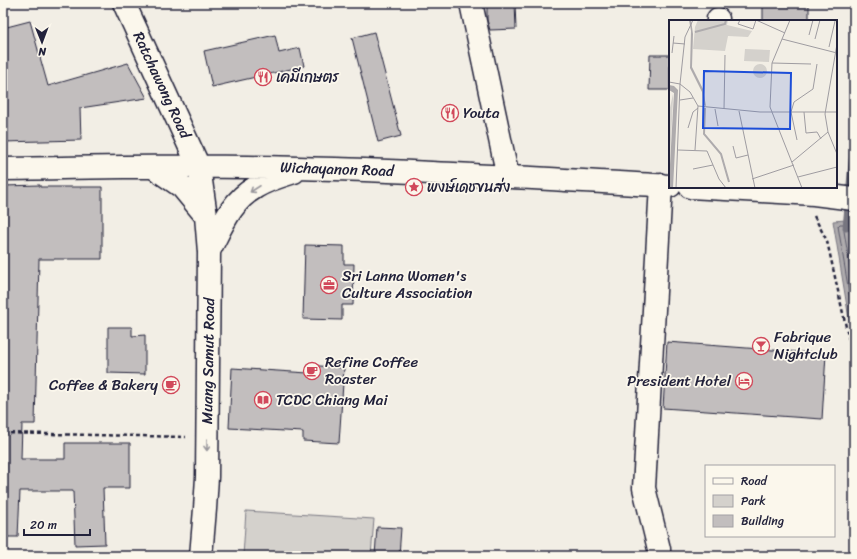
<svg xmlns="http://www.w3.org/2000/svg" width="857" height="559" viewBox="0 0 857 559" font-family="Sriracha,'Playpen Sans Thai',sans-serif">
  <rect width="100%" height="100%" fill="#f2eee5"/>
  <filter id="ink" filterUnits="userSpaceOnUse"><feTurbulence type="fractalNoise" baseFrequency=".025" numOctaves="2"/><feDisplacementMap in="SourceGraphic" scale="8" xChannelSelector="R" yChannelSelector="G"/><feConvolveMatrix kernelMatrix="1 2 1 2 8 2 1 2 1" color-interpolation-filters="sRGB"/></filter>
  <g filter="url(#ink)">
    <path fill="#d4d1cc" stroke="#7b7a84" d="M 246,511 L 374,519 L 371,556 L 243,556 Z"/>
    <path fill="#aeabad" stroke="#76747f" d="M 846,220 L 854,222 L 854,336 L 850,325 L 833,221 Z"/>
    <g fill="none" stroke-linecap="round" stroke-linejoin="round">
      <path stroke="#5a5969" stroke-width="1" d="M 854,225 L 845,224 L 840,224 L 838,226 L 854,323
        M 854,230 L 846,229 L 844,231 L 854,292"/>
      <path stroke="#76747f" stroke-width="7" d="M 846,228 L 854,141"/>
    </g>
    <path fill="#c2bebe" stroke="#22223b" d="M 487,3 L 515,3 L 516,29 L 490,30 L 487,20 Z
      M 763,3 L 809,3 L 809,21 L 763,21 Z
      M 30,21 L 48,86 L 128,63 L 147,98 L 80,108 L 81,140 L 3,142 L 3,28 Z
      M 374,32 L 401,136 L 378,142 L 352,38 Z
      M 275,35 L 279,53 L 300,48 L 304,66 L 212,87 L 204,51 Z
      M 650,55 L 670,55 L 670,90 L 649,90 Z
      M 40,185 L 40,187 L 102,187 L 102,259 L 39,259 L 35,424 L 22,424 L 21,459 L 65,459 L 65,443 L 130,443 L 130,488 L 103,488 L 105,544 L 75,545 L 73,491 L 20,491 L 18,537 L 3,537 L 3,186 Z
      M 305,245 L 344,246 L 344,264 L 354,264 L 353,305 L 342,305 L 342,320 L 303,319 Z
      M 108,327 L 132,327 L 132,336 L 145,335 L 145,374 L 108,373 Z
      M 667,342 L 826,354 L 822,419 L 663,408 Z
      M 308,365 L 344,368 L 339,443 L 303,441 L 303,432 L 229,428 L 232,368 L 308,373 Z
      M 377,527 L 401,528 L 399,556 L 375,556 Z"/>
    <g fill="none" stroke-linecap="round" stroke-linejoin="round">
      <g stroke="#22223b" stroke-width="25">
        <path id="minor" d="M 124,3 L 199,167 L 206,216 L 209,252 L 207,477 L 205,509 L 201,556
          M 471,3 L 508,177
          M 718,19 L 718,21
          M 153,167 L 182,187 L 206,216
          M 3,169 C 85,168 166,165 248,167 C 389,169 529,178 670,186
          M 690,187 L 814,194 L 854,199
          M 209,251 C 222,226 231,201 256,187 C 267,180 281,176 294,172
          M 659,556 L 659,549 L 644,488 L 661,185"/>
      </g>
      <path stroke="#22223b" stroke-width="2.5" stroke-dasharray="4 3" stroke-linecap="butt" d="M 814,216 L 827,241 L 848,336 L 854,353
        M 3,433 L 186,437"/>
      <use href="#minor" stroke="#fbf7ec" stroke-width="22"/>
    </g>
    <defs><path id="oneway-shaft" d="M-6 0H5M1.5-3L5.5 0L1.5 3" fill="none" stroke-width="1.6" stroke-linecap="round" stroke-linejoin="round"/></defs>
    <g stroke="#99979c">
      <use href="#oneway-shaft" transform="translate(255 189) rotate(147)"/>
      <use href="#oneway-shaft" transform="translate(207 445) rotate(91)"/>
    </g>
  </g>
  <defs>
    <g id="restaurant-ring" transform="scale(0.9)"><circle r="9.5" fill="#fbf7ec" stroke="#d1495b" stroke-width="1.5"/><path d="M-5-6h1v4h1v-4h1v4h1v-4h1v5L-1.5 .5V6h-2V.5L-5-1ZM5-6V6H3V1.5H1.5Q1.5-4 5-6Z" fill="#d1495b"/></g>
    <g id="sight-ring" transform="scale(0.9)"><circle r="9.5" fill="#fbf7ec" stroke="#d1495b" stroke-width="1.5"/><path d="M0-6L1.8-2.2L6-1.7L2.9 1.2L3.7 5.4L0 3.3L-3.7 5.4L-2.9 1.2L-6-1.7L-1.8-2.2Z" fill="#d1495b"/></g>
    <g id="office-ring" transform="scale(0.9)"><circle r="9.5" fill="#fbf7ec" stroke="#d1495b" stroke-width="1.5"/><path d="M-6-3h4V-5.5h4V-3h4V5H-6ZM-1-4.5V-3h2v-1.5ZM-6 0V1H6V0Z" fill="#d1495b"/></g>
    <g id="bar-ring" transform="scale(0.9)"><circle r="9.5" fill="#fbf7ec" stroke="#d1495b" stroke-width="1.5"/><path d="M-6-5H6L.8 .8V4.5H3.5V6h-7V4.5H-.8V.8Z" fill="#d1495b"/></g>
    <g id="cafe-ring" transform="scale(0.9)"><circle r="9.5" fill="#fbf7ec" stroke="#d1495b" stroke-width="1.5"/><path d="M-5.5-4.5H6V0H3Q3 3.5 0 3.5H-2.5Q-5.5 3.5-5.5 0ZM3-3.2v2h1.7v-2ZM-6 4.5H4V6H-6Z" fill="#d1495b"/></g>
    <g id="hotel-ring" transform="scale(0.9)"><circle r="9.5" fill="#fbf7ec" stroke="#d1495b" stroke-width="1.5"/><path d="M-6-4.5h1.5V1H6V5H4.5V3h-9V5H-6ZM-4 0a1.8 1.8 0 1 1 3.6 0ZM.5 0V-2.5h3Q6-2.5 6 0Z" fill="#d1495b"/></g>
    <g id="library-ring" transform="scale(0.9)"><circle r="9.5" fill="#fbf7ec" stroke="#d1495b" stroke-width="1.5"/><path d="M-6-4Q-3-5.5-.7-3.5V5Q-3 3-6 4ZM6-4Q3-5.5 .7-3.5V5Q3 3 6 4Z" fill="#d1495b"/></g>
  </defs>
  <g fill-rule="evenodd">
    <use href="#restaurant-ring" x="263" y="77"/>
    <use href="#restaurant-ring" x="450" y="113"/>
    <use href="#sight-ring" x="414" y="187"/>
    <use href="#office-ring" x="329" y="285"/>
    <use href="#bar-ring" x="761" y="346"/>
    <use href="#cafe-ring" x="312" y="371"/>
    <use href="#hotel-ring" x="744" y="381"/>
    <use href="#cafe-ring" x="171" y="385"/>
    <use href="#library-ring" x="263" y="400"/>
  </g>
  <g text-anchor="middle" stroke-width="3.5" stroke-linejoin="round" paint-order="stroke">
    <g font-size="15" fill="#22223b" stroke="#fbf7ec" text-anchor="start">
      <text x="276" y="82">เคมีเกษตร</text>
      <text x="463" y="118">Youta</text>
      <text x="427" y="192">พงษ์เดชขนส่ง</text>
      <text x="342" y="281">Sri Lanna Women's<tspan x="342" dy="17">Culture Association</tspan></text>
      <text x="774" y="342">Fabrique<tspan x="774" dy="17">Nightclub</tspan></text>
      <text x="325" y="367">Refine Coffee<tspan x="325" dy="17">Roaster</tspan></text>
      <text x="731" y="386" text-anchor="end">President Hotel</text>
      <text x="158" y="390" text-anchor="end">Coffee &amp; Bakery</text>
      <text x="276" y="405">TCDC Chiang Mai</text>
    </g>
    <g font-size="15" fill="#22223b" stroke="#fbf7ec">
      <text transform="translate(162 85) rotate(65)" y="5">Ratchawong Road</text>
      <text transform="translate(337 169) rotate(2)" y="5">Wichayanon Road</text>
      <text transform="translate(208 361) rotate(-89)" y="5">Muang Samut Road</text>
    </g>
  </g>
  <g transform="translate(669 20)">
    <rect width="168" height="168" fill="#f2eee5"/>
    <path d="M 29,0 L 59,0 L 58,5 L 83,11 L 79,17 L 59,16 L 56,31 L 24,29 L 26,7 ZM 76,29 L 101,30 L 100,42 L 75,41 ZM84 51a7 7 0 1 1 14 0a7 7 0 1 1-14 0ZM 4,74 L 4,79 L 0,162 L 0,92 Z" fill="#d4d1cc"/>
    <path d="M 20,0 L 22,0 L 24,14 L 23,47 L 34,69 L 37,86 L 34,85 L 33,72 L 21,48 L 22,11 ZM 0,65 L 5,66 L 9,70 L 4,168 L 0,168 L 0,162 L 5,73 L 0,70 Z" fill="#aeabad"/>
    <path fill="none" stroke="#aeabad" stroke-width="2" d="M 26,12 L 56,4 L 57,0M 36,88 L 35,114 L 52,134 L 60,162"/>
    <path fill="none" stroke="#9f9ca1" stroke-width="1" d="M 24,0 L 16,17 L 11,64 L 21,72 L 29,86 L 91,92 L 168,92M 71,0 L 69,4 L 84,9 L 87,0M 87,0 L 116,13M 121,0 L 103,43 L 101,87 L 133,168M 140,15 L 144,0M 113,19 L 168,33M 146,19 L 151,0M 4,23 L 16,24M 168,24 L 156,94 L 159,112 L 168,134M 160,27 L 166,1M 3,33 L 5,16M 103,43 L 142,44M 0,62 L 11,64 L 7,168M 11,80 L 24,78M 46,89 L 49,106M 55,89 L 56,35M 70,91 L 86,168M 135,92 L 137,113 L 148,112 L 152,119M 19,108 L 24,92 L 29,88M 128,120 L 122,92 L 125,82 L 144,69 L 148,44M 64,126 L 67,138 L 79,135M 9,130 L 38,131 L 50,159 L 57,168M 26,130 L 29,86M 123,142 L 159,112M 24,149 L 44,145M 129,157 L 168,147M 83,159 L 125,145"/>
    <path fill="#1d4ed8" fill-opacity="0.15" stroke="#1d4ed8" stroke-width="2" d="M 35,51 L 122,53 L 121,109 L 34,108 Z"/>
    <rect width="168" height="168" fill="none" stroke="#22223b" stroke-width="2"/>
  </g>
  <rect width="857" height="559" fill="none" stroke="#fbf7ec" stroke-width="16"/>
  <rect x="8" y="8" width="841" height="543" fill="none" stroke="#22223b" stroke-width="1.5" filter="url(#ink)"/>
  <rect x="705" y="465" width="130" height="72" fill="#fbf7ec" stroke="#a4a2a5"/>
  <rect x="713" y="478" width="20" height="6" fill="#fbf7ec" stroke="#a4a2a5"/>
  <text x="741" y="485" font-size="12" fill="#22223b">Road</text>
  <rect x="713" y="495" width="20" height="12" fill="#d4d1cc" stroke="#a4a2a5"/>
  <text x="741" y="505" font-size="12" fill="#22223b">Park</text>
  <rect x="713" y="515" width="20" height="12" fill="#c2bebe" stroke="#a4a2a5"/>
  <text x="741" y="525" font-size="12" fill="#22223b">Building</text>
  <g transform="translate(42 42) rotate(179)" stroke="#fbf7ec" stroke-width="3" paint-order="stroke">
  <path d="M0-3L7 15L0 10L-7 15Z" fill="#22223b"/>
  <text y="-6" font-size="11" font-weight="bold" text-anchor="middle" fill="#22223b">N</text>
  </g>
  <path d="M24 529v6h66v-6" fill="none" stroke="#22223b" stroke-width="2"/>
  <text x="30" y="529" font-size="12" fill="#22223b" stroke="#fbf7ec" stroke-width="3" paint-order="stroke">20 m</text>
</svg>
